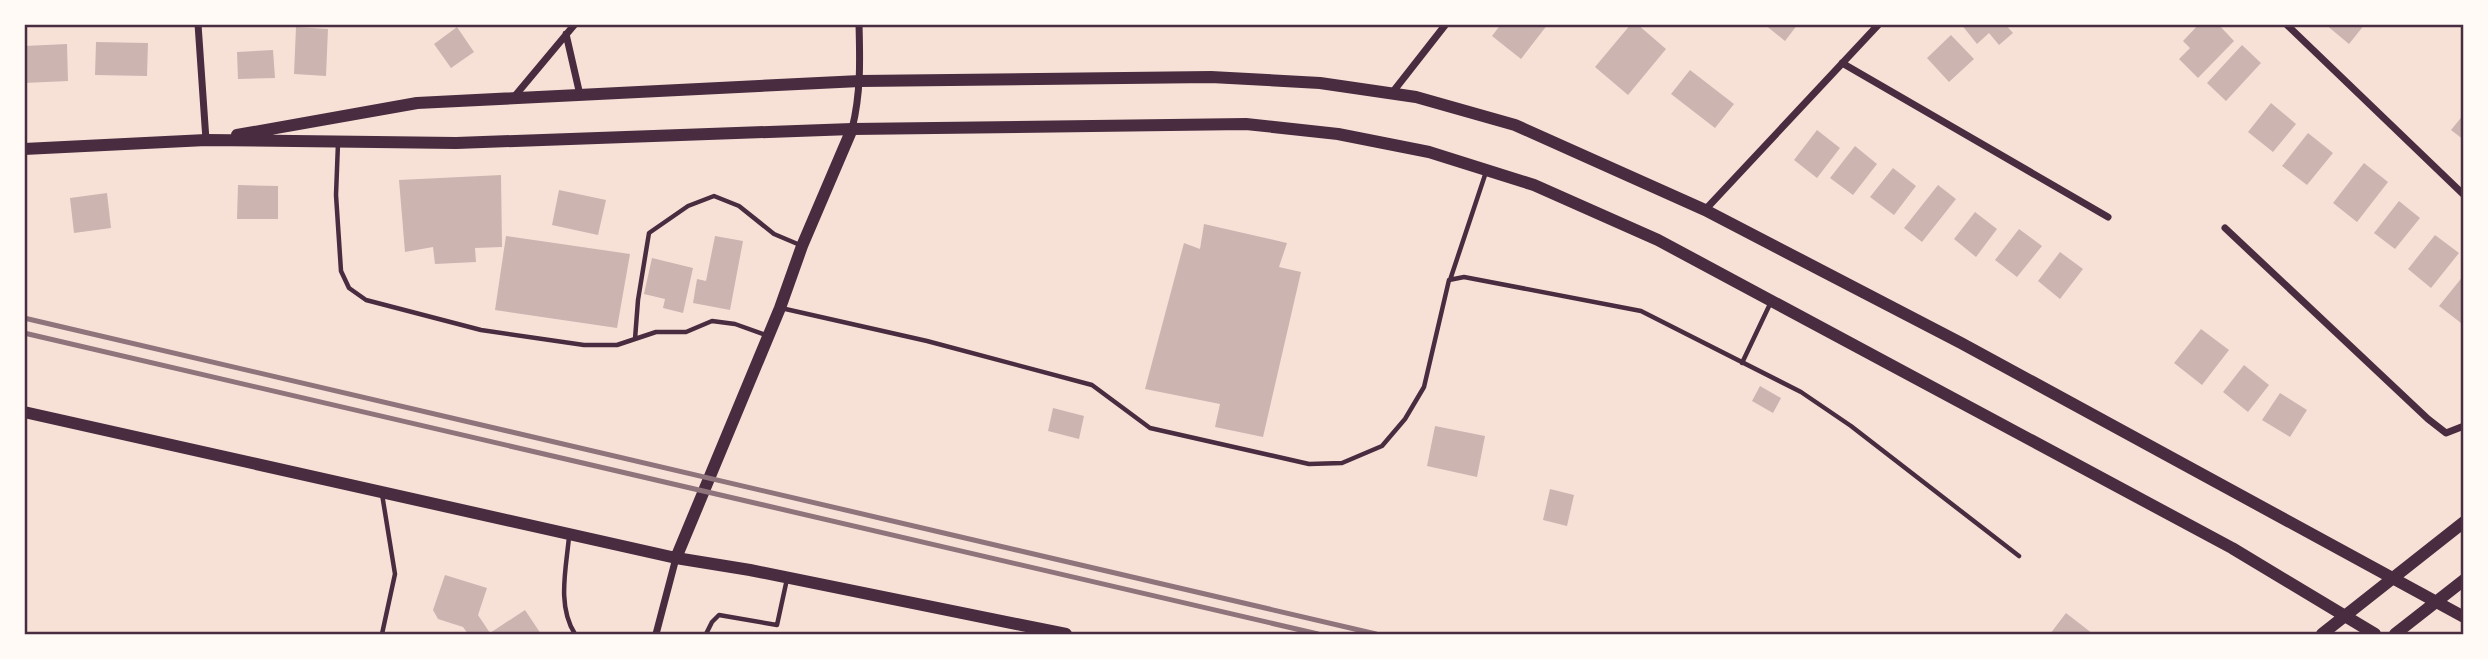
<svg xmlns="http://www.w3.org/2000/svg" width="2488" height="659" viewBox="0 0 2488 659" font-family="Poppins,sans-serif">
  <rect width="100%" height="100%" fill="#f7e1d7"/>
  <path fill="#ccb4b1" d="M 1501,24 L 1548,24 L 1521,59 L 1492,36 Z
    M 1631,24 L 1637,24 L 1666,49 L 1628,95 L 1595,67 Z
    M 1764,24 L 1798,24 L 1785,41 Z
    M 1961,24 L 2005,24 L 2013,33 L 1999,45 L 1989,33 L 1977,44 Z
    M 2199,24 L 2218,24 L 2234,41 L 2198,78 L 2179,59 L 2190,48 L 2183,41 Z
    M 2325,24 L 2365,24 L 2349,44 Z
    M 296,27 L 328,29 L 326,76 L 294,74 Z
    M 457,27 L 474,52 L 451,68 L 434,44 Z
    M 1951,35 L 1974,59 L 1949,82 L 1927,58 Z
    M 96,42 L 148,43 L 147,76 L 95,75 Z
    M 67,44 L 68,81 L 24,83 L 24,46 Z
    M 2242,45 L 2261,63 L 2226,101 L 2207,83 Z
    M 273,50 L 275,78 L 238,79 L 237,52 Z
    M 1690,70 L 1734,104 L 1715,128 L 1671,94 Z
    M 2271,103 L 2296,124 L 2273,152 L 2248,132 Z
    M 2464,114 L 2464,140 L 2451,130 Z
    M 1817,130 L 1840,148 L 1817,178 L 1794,160 Z
    M 2308,133 L 2333,153 L 2307,185 L 2282,166 Z
    M 1855,146 L 1877,164 L 1853,195 L 1830,178 Z
    M 2364,163 L 2388,182 L 2357,222 L 2333,203 Z
    M 1893,168 L 1916,186 L 1894,215 L 1870,197 Z
    M 501,175 L 502,247 L 475,248 L 476,262 L 435,264 L 433,247 L 405,252 L 399,180 Z
    M 238,185 L 278,186 L 278,219 L 237,219 Z
    M 1938,185 L 1956,199 L 1922,242 L 1904,228 Z
    M 559,190 L 606,200 L 598,235 L 552,225 Z
    M 107,193 L 111,228 L 74,233 L 70,198 Z
    M 2399,201 L 2420,218 L 2395,249 L 2374,233 Z
    M 1975,212 L 1997,229 L 1976,257 L 1954,239 Z
    M 1204,224 L 1287,243 L 1279,267 L 1301,272 L 1263,437 L 1215,427 L 1220,404 L 1145,389 L 1184,243 L 1200,249 Z
    M 2019,229 L 2042,246 L 2017,277 L 1995,260 Z
    M 2435,235 L 2459,253 L 2431,288 L 2408,269 Z
    M 506,236 L 630,254 L 617,328 L 495,310 Z
    M 715,236 L 743,241 L 730,310 L 693,303 L 697,279 L 706,281 Z
    M 2060,252 L 2083,269 L 2060,299 L 2038,281 Z
    M 652,258 L 693,268 L 683,313 L 663,308 L 665,299 L 644,294 Z
    M 2464,275 L 2464,320 L 2461,323 L 2439,306 Z
    M 2201,329 L 2229,350 L 2202,385 L 2174,363 Z
    M 2244,365 L 2269,385 L 2248,412 L 2223,392 Z
    M 1760,386 L 1781,398 L 1773,413 L 1752,401 Z
    M 2280,393 L 2307,410 L 2290,437 L 2262,420 Z
    M 1053,408 L 1084,416 L 1079,439 L 1048,431 Z
    M 1435,426 L 1485,436 L 1477,477 L 1427,466 Z
    M 1550,489 L 1574,495 L 1567,526 L 1543,520 Z
    M 445,575 L 487,588 L 478,615 L 490,633 L 525,610 L 541,634 L 468,634 L 463,627 L 438,619 L 433,610 Z
    M 2066,613 L 2093,634 L 2050,634 Z"/>
  <g fill="none" stroke-linecap="round" stroke-linejoin="round">
    <path stroke="#4a2c40" stroke-width="4.5" d="M 338,143 L 336,195 L 341,271 L 349,288 L 366,300 L 481,330 L 584,345 L 617,345 L 656,332 L 686,332 L 712,321 L 735,324 L 766,335
      M 1450,280 L 1486,172
      M 781,308 L 927,341 L 1092,385 L 1150,428 L 1309,464 L 1342,463 L 1382,446 L 1405,419 L 1424,387 L 1449,280 L 1464,277 L 1641,311 L 1801,392 L 1851,426 L 2019,556
      M 635,339 L 638,300 L 649,233 L 688,206 L 714,196 L 739,206 L 774,234 L 800,245
      M 1742,363 L 1770,304
      M 382,494 L 395,574 L 382,634
      M 569,537 C 566,569 557,606 575,634
      M 706,634 L 712,622 L 719,615 L 777,625 L 787,579"/>
    <path stroke="#4a2c40" stroke-width="7" d="M 198,24 L 206,140
      M 2286,24 L 2464,195
      M 566,34 L 580,95
      M 1842,63 L 2108,217
      M 1392,93 L 1446,24
      M 514,97 L 575,24
      M 852,129 C 861,93 860,60 859,24
      M 1705,210 L 1879,24
      M 2225,228 L 2428,419 L 2446,433 L 2464,426
      M 656,634 L 676,558"/>
    <path stroke="#4a2c40" stroke-width="12" d="M 24,412 L 676,558 L 750,570 L 1066,634
      M 676,558 L 780,308 L 802,246 L 852,129"/>
    <path stroke="#4a2c40" stroke-width="12" d="M 237,135 L 417,103 L 860,81 L 1211,77 L 1320,83 L 1416,97 L 1515,125 L 1705,210 L 1961,343 L 2464,617
      M 24,149 L 206,140 L 456,143 L 852,129 L 1246,124 L 1338,134 L 1429,152 L 1534,185 L 1658,240 L 2232,548 L 2375,634
      M 2322,634 L 2464,522
      M 2395,634 L 2464,580"/>
    <path stroke="#8f747c" stroke-width="5" d="M 24,318 L 1376,634
      M 24,333 L 1318,634"/>
  </g>
  <rect width="2488" height="659" fill="none" stroke="#fffaf5" stroke-width="52"/>
  <rect x="26" y="26" width="2436" height="607" fill="none" stroke="#4a2c40" stroke-width="2.5"/>
</svg>
